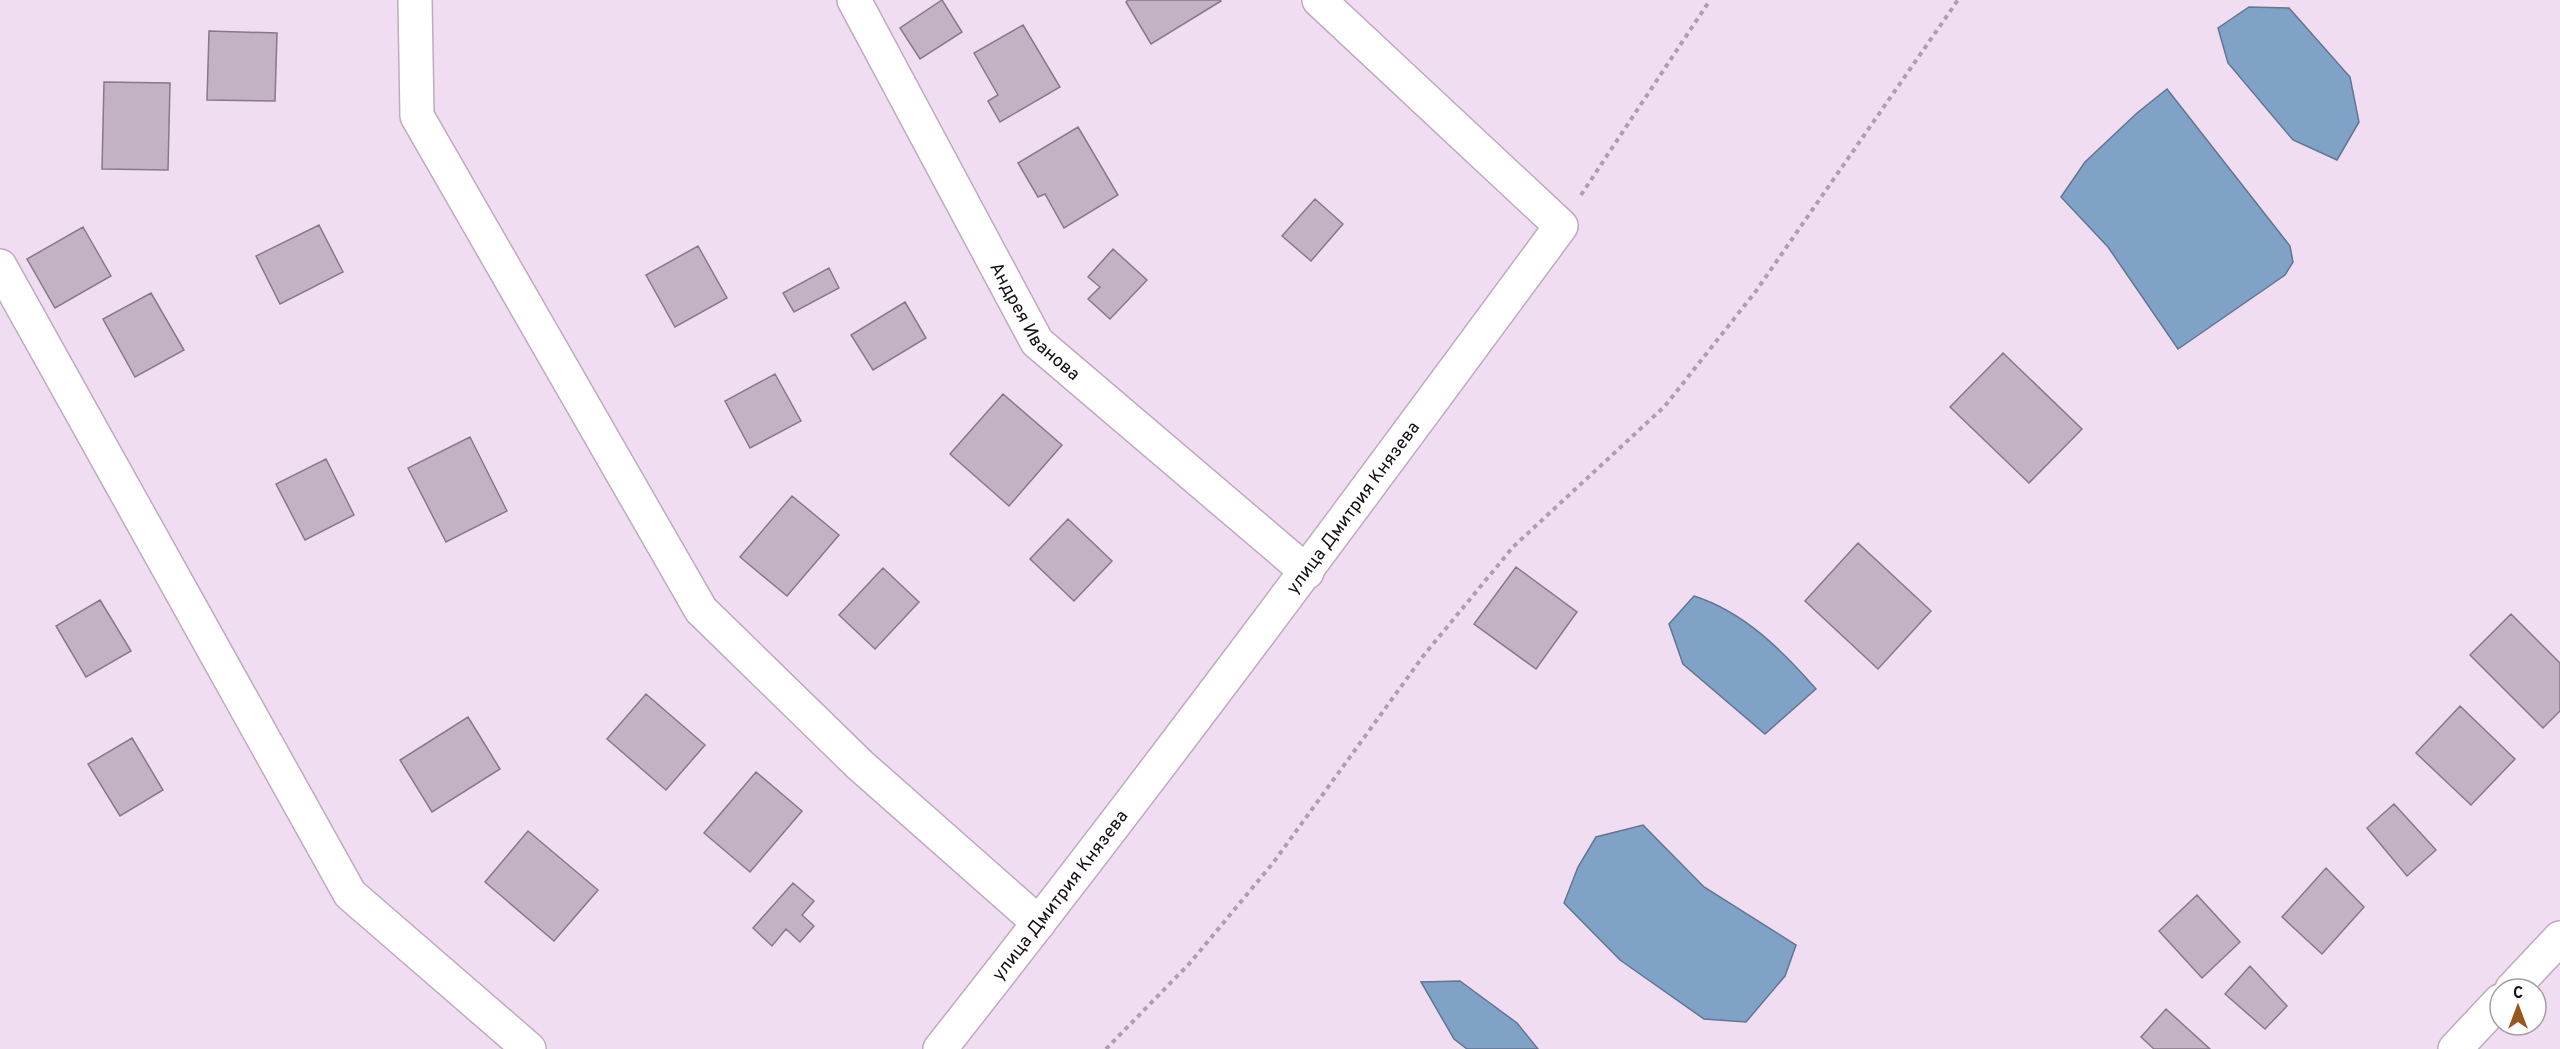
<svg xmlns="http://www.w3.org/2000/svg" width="2560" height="1049" viewBox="0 0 2560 1049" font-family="Overpass,sans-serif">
  <rect width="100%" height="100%" fill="#f1ddf1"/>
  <path fill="#80a2c7" stroke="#607692" stroke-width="1.5" d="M 2249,7 L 2289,8 L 2350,77 L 2359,122 L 2337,160 L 2293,140 L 2228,63 L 2218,28 Z
    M 2167,89 L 2290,246 L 2293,262 L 2285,275 L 2178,349 L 2108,247 L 2061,197 L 2085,162 L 2137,113 Z
    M 1694,596 C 1744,612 1782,650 1816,689 L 1765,734 L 1683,664 L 1669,624 Z
    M 1643,825 L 1704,887 L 1796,945 L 1785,976 L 1746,1022 L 1704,1019 L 1620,960 L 1564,903 L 1578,867 L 1596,837 Z
    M 1460,981 L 1517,1023 L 1538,1049 L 1467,1049 L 1454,1039 L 1421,982 Z"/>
  <path fill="#c3b1c4" stroke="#897889" stroke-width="1.5" d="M 942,0 L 962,32 L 920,59 L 900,28 Z
    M 1128,0 L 1220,0 L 1221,1 L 1151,44 L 1126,2 Z
    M 1023,25 L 1060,87 L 1000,122 L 988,101 L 998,95 L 974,53 Z
    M 209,31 L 277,33 L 275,101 L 207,100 Z
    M 104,82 L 170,83 L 168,170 L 102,169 Z
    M 1078,127 L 1118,195 L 1064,228 L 1045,194 L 1038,197 L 1018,163 Z
    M 1315,199 L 1343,224 L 1311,261 L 1282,236 Z
    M 319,225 L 343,272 L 280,304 L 256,256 Z
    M 83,227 L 111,276 L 55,308 L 27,259 Z
    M 698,246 L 727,298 L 675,327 L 646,275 Z
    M 1113,249 L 1147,280 L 1110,319 L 1088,299 L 1100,287 L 1088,277 Z
    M 829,268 L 839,288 L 794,312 L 783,293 Z
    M 151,293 L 184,350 L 135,377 L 103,319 Z
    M 905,302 L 926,338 L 873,370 L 851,335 Z
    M 2003,353 L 2082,429 L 2029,483 L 1950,407 Z
    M 775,374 L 801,421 L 750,448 L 725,401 Z
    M 1003,394 L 1062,445 L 1009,506 L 950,454 Z
    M 470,437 L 507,511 L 446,542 L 408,468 Z
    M 326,459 L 354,515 L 305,540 L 276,484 Z
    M 792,496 L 839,535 L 787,596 L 740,557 Z
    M 1068,519 L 1112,561 L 1074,601 L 1030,559 Z
    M 1858,543 L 1931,611 L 1878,669 L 1805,601 Z
    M 1516,567 L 1577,612 L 1536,669 L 1474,624 Z
    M 883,568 L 919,602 L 875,649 L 839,615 Z
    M 100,600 L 131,651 L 86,677 L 56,626 Z
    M 2511,614 L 2560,663 L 2560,711 L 2543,728 L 2470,655 Z
    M 646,694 L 705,745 L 666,790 L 607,739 Z
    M 2460,706 L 2515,759 L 2471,805 L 2416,753 Z
    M 468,717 L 500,769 L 432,812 L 400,760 Z
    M 132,738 L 163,790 L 120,816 L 88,764 Z
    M 756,772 L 802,811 L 750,872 L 704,833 Z
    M 2394,804 L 2436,850 L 2407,876 L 2367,828 Z
    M 528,831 L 598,890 L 554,941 L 485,882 Z
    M 2326,868 L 2364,907 L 2322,954 L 2282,917 Z
    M 793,883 L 814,901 L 802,915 L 814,926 L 800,942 L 786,929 L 772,946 L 753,928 Z
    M 2197,895 L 2240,942 L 2202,978 L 2159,931 Z
    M 2250,966 L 2287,1006 L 2265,1029 L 2225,994 Z
    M 2166,1009 L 2210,1049 L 2154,1049 L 2141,1037 Z"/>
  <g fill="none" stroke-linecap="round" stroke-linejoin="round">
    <g stroke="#beabbe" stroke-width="36">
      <g id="street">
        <path d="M 415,0 L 417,116 L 701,610 L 860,765 L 1039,923"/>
        <path id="s1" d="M 854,0 L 1037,342 L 1307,572"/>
        <path d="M 0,266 L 350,894 L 529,1049"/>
        <path d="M 2512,989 L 2560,938"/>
        <path id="s2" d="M 940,1049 C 1153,779 1357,503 1561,226 L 1319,0"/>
        <path d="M 2455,1049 L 2500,1001"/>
      </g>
    </g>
    <path stroke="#ae9eae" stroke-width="4" stroke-dasharray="4.5 4.5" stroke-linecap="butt" d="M 1581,195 L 1710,0
      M 1106,1049 L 1190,963 L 1273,863 L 1424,655 L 1513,547 L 1665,406 L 1756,291 L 1958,0"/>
    <use href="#street" stroke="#fff" stroke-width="33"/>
  </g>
  <g text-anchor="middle" stroke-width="4.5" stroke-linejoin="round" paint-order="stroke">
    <g font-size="18" fill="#160f16" stroke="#fff">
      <text dy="6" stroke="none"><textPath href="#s1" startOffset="370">Андрея Иванова</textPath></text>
      <text dy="6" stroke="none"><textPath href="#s2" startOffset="681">улица Дмитрия Князева</textPath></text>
      <text dy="6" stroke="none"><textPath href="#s2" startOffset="195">улица Дмитрия Князева</textPath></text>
    </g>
  </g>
  <g transform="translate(2518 1007)"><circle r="28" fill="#ffffff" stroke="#a29fa2" stroke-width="1.5"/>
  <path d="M0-4.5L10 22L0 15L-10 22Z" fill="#975820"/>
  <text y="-9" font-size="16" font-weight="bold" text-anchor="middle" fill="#160f16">С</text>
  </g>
</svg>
